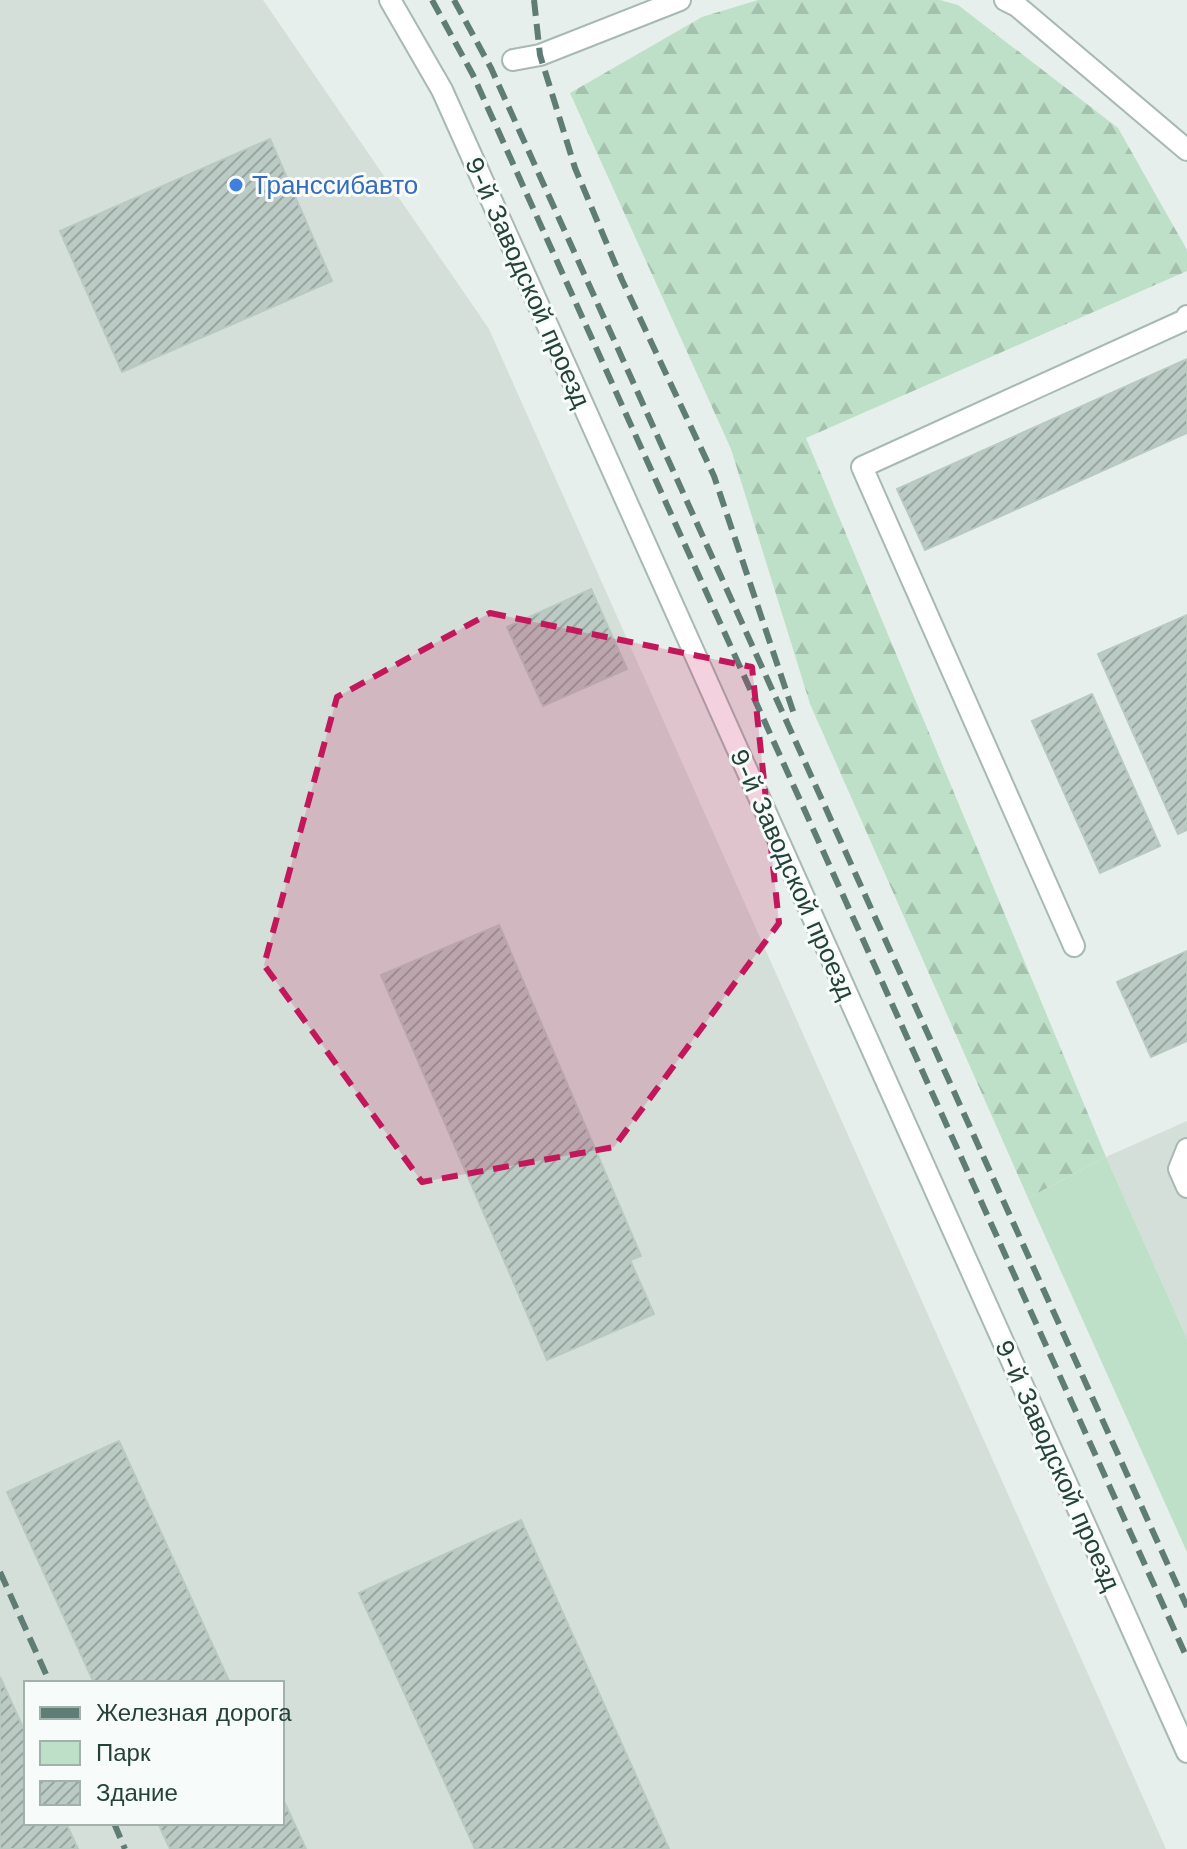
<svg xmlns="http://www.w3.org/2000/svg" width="1187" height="1849" viewBox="0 0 1187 1849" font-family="'Work Sans',sans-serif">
  <defs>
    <pattern id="forest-firs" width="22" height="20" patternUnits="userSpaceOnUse" patternTransform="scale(2)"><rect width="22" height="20" fill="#bfe0c8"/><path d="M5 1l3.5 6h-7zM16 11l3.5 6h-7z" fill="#a4c1ad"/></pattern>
    <pattern id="building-hatch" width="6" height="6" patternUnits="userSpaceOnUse" patternTransform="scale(2)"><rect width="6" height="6" fill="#bbcac4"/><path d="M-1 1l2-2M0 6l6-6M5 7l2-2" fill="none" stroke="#98a6a0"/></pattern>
  </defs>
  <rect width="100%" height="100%" fill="#e6efeb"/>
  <path fill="#d4dfda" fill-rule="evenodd" d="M 0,0 L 263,0 L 489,329 L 1166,1849 L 0,1849 ZM 26,1683 L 282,1683 L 282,1823 L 26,1823 Z
    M 1187,1121 L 1187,1339 L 1106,1157 Z"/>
  <path fill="#bfe0c8" d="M 1106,1157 L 1187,1339 L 1187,1552 L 1028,1198 Z"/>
  <path fill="url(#forest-firs)" d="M 758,0 L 940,0 L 958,5 L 1118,128 L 1187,250 L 1187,271 L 806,438 L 1106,1157 L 1028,1198 L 810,704 L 731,449 L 570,93 L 702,17 Z"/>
  <path fill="url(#building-hatch)" stroke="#b8c9c2" stroke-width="2" d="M 270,139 L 332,281 L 122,372 L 60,231 Z
    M 1187,359 L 1187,433 L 925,550 L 897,489 Z
    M 591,589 L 627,669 L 543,706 L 507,627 Z
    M 1187,615 L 1187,830 L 1178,834 L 1098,654 Z
    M 1092,694 L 1160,846 L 1100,873 L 1032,721 Z
    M 499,925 L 641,1256 L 630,1260 L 654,1314 L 547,1360 L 381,975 Z
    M 1187,951 L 1187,1041 L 1151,1057 L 1117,982 Z
    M 119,1441 L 230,1683 L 94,1683 L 7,1492 Z
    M 521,1520 L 669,1849 L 475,1849 L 359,1593 Z
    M 0,1677 L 26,1734 L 26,1823 L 66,1823 L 78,1849 L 0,1849 Z
    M 282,1797 L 306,1849 L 170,1849 L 158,1823 L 282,1823 Z"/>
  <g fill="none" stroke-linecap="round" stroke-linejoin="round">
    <g stroke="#a8b8b2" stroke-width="24">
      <path id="lane" d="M 390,0 L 442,90 L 1187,1752
        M 1005,0 L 1017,6 L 1187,150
        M 513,60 L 540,55 L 680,0
        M 1074,946 L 862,467 L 1185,320 L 1187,316
        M 1187,1149 L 1179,1169 L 1187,1187"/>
    </g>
    <use href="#lane" stroke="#fff" stroke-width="20"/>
    <path stroke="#5f7d75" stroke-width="6" stroke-dasharray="16 8" stroke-linecap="butt" d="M 432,0 L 473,75 L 1187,1658
      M 454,0 L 491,68 L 1187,1607
      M 534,0 L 540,55 L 575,168 L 622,280 L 714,476 L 795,717
      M 0,1572 L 50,1683
      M 114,1823 L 125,1849"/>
  </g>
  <path fill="#c2185b" fill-opacity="0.2" stroke="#c2185b" stroke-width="6" stroke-dasharray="16 10" stroke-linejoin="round" d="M 490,613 L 752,667 L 779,923 L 614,1147 L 422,1182 L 264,965 L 337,697 Z"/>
  <circle fill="#3f7fe0" stroke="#f7fbf9" stroke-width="3" cx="236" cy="185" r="8"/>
  <g text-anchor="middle" stroke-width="6" stroke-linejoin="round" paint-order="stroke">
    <g font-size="26" fill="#366cbe" stroke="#f7fbf9" text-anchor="start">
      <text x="252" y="194">Транссибавто</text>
    </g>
    <g font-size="26" fill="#24423a" stroke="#f7fbf9">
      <text transform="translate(528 282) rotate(66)" y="9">9-й Заводской проезд</text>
      <text transform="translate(793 874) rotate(66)" y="9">9-й Заводской проезд</text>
      <text transform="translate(1058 1465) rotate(66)" y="9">9-й Заводской проезд</text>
    </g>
  </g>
  <rect x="24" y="1681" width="260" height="144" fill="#f7fbf9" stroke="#a3b1ad" stroke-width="2"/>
  <rect x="40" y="1707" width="40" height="12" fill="#5f7d75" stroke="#a3b1ad" stroke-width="2"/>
  <text x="96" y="1721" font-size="24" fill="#24423a">Железная дорога</text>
  <rect x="40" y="1741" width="40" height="24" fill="#bfe0c8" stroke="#a3b1ad" stroke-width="2"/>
  <text x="96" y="1761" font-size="24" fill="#24423a">Парк</text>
  <rect x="40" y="1781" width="40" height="24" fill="url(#building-hatch)" stroke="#a3b1ad" stroke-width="2"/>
  <text x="96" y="1801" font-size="24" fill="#24423a">Здание</text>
</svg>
